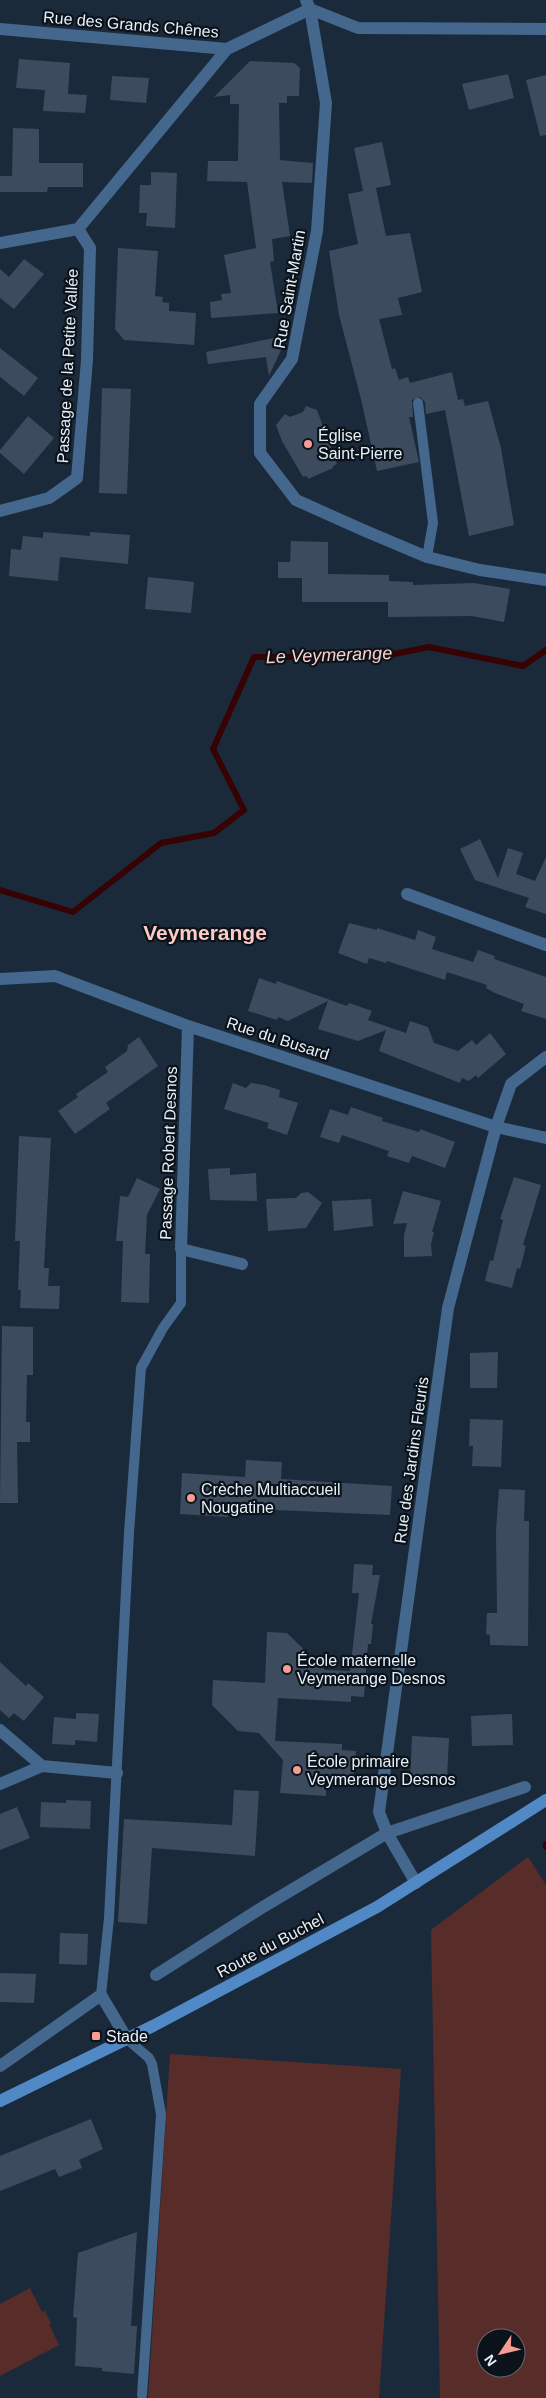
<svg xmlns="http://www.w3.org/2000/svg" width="546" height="2398" viewBox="0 0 546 2398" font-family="Helvetica,sans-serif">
  <rect width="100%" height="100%" fill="#1b2a3a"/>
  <path fill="#582d29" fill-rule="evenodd" d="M 528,1857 L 546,1885 L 546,2398 L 440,2398 L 431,1930 ZM 486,2338 L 516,2338 L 516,2368 L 486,2368 Z
    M 170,2054 L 401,2069 L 379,2398 L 148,2398 Z
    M 30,2288 L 42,2312 L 45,2311 L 51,2323 L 49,2324 L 59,2345 L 0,2376 L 0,2304 Z"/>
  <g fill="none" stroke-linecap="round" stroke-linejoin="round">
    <path stroke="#370203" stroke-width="6" d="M 0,890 L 73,912 L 161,843 L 214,833 L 244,810 L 213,749 L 254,657 L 379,657 L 429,647 L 523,666 L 546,650
      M 546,1844 L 546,1847"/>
  </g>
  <path fill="#3c4c5e" d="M 19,59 L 70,63 L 68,94 L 87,95 L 85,113 L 43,111 L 45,90 L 16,88 Z
    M 250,61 L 294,63 L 300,68 L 299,96 L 287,96 L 287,103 L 279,103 L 280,160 L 313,163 L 312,183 L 282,182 L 290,236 L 272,239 L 274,261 L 270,262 L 278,313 L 211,318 L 210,302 L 222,300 L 221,294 L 231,293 L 224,255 L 256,248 L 247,182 L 207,181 L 208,161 L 238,161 L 239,104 L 230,104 L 230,95 L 214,97 Z
    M 508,74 L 514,98 L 469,110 L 462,84 Z
    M 546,75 L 546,135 L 540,136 L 526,80 Z
    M 112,76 L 149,78 L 146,103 L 110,100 Z
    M 13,128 L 39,129 L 39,163 L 83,163 L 83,187 L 48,187 L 47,192 L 0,192 L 0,176 L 12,176 Z
    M 382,142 L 391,185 L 376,188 L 386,236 L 410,233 L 422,292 L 398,298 L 402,315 L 379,319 L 392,369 L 395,368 L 399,380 L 408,377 L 410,383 L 452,372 L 458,400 L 463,399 L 465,406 L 488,401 L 501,448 L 514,525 L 469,536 L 445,410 L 426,414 L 425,402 L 420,397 L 412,400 L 413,417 L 409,417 L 419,462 L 377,471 L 361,399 L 339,315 L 329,251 L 358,244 L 348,194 L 363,191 L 354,148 Z
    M 151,172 L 177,173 L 175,228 L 146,226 L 147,213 L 139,213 L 140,185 L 151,185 Z
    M 118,248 L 158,251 L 155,296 L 163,297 L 162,302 L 169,303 L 169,311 L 196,313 L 194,345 L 124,340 L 115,329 Z
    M 24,259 L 44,274 L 14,309 L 0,298 L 0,269 L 9,277 Z
    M 288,335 L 269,376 L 266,357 L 208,364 L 206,352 Z
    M 0,348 L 38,378 L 24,396 L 0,377 Z
    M 102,388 L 131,389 L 127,494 L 99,493 Z
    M 306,406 L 317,410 L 337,464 L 333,466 L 333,468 L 308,479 L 307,476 L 303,477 L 282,441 L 276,425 L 285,414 L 290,417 L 303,412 Z
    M 28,416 L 54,438 L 24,474 L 0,453 L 0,450 Z
    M 43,532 L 90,536 L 90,532 L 130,535 L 128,564 L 60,557 L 58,581 L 9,576 L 11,549 L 21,550 L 23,536 L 43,538 Z
    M 291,541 L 328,542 L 328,574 L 389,575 L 389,581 L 413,582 L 413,585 L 474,583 L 510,589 L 504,622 L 472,616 L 388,617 L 388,602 L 302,602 L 302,578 L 278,578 L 278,562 L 290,562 Z
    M 148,577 L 194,582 L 191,613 L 145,609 Z
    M 480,839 L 498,878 L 508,848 L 523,853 L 516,874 L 535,881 L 546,857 L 546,914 L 525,907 L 529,898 L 475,880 L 460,849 Z
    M 349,923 L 377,930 L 377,928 L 415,940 L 418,930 L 436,937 L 432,949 L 473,962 L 478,950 L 495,956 L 494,959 L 546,977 L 546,1019 L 521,1011 L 524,1004 L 495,993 L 486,988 L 487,985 L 447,972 L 445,980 L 387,961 L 386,963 L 369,958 L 367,964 L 338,953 Z
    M 259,978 L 276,984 L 277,981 L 347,1006 L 349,1003 L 372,1011 L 368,1020 L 406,1033 L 410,1021 L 428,1027 L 434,1043 L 458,1051 L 472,1040 L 476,1045 L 490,1033 L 506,1054 L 478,1078 L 476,1075 L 469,1081 L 462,1078 L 460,1083 L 379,1051 L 386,1030 L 358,1041 L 318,1029 L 328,1001 L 288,1021 L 278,1017 L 277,1020 L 248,1011 Z
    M 139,1037 L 158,1066 L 106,1103 L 110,1109 L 75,1134 L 58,1111 L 78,1097 L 76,1094 L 108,1072 L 105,1067 L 127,1051 L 128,1045 Z
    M 233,1083 L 246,1088 L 251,1083 L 264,1085 L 280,1090 L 279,1097 L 298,1103 L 287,1135 L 267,1128 L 269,1123 L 224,1109 Z
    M 351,1107 L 383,1118 L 382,1121 L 419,1132 L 420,1129 L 455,1142 L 445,1168 L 412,1156 L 409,1163 L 387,1156 L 389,1151 L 342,1135 L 339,1143 L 320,1137 L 330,1109 L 348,1115 Z
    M 19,1136 L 51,1138 L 44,1268 L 49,1268 L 48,1286 L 60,1286 L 59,1309 L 20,1308 L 21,1290 L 18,1290 L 20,1241 L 15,1241 Z
    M 230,1168 L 230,1175 L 256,1173 L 257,1201 L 210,1200 L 208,1169 Z
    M 514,1177 L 541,1185 L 523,1245 L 526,1246 L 520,1269 L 517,1268 L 512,1288 L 485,1281 L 490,1260 L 493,1261 L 503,1220 L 500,1219 Z
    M 137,1178 L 160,1189 L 147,1215 L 145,1254 L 150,1254 L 149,1303 L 121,1302 L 123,1241 L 116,1241 L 120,1196 L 128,1197 Z
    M 403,1191 L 441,1201 L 432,1232 L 434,1232 L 431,1244 L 432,1256 L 404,1257 L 404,1235 L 407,1223 L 393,1224 Z
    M 308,1192 L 322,1203 L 306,1228 L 268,1231 L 266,1199 L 296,1198 L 301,1193 Z
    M 371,1199 L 373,1226 L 334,1231 L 332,1201 Z
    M 2,1326 L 33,1327 L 33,1375 L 27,1375 L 26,1422 L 30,1422 L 30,1442 L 17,1442 L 18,1503 L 0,1503 Z
    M 498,1352 L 497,1388 L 470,1388 L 470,1353 Z
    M 470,1419 L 503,1420 L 501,1467 L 472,1466 L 473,1446 L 469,1446 Z
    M 246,1460 L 282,1462 L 281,1479 L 392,1486 L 390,1515 L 228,1508 L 228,1517 L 180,1514 L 182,1473 L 245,1477 Z
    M 499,1489 L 525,1490 L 524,1521 L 529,1521 L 528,1646 L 490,1645 L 490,1635 L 486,1634 L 487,1613 L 497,1613 L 496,1531 Z
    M 354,1564 L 373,1565 L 372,1575 L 380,1575 L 371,1624 L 373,1624 L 371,1644 L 368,1644 L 364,1697 L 351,1696 L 351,1702 L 278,1698 L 275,1741 L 342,1744 L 342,1750 L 356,1751 L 353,1782 L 326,1780 L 326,1796 L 280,1793 L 283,1760 L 259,1733 L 238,1731 L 212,1705 L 213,1680 L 265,1683 L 267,1632 L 287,1633 L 325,1670 L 350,1671 L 359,1593 L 352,1593 Z
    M 0,1662 L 26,1686 L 28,1683 L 44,1697 L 24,1721 L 14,1713 L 9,1718 L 0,1710 Z
    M 76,1713 L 99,1714 L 97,1742 L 75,1740 L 75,1745 L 52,1744 L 54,1717 L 76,1719 Z
    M 512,1714 L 513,1745 L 472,1746 L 471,1716 Z
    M 412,1736 L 449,1738 L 447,1779 L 431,1779 L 430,1782 L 410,1781 Z
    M 234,1790 L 259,1791 L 255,1856 L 152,1848 L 147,1924 L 118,1922 L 124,1819 L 232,1825 Z
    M 66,1800 L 91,1801 L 90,1829 L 40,1827 L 41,1802 L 66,1803 Z
    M 17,1807 L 30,1838 L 0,1850 L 0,1814 Z
    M 60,1933 L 88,1934 L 87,1965 L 59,1964 Z
    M 0,1973 L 36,1974 L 34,2003 L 0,2002 Z
    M 91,2119 L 103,2149 L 79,2160 L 82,2168 L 59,2177 L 55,2169 L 0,2191 L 0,2156 Z
    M 137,2232 L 131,2326 L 137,2326 L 134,2374 L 102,2371 L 102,2368 L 75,2366 L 77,2318 L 73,2317 L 78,2253 Z"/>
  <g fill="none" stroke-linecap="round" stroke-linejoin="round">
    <path stroke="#44678d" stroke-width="10" d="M 418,403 L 433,523 L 427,557
      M 101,1995 L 109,1918 L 129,1533 L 141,1368 L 163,1328 L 181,1303 L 181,1249
      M 127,2039 L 149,2058 L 152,2064 L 161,2114 L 142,2395"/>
    <path stroke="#44678d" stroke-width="12" d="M 306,0 L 310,9 L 326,103 L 317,231 L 292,359 L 260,404 L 260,453 L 296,500 L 363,530 L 427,557 L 480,570 L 546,580
      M 310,9 L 358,28 L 546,29
      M 0,29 L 227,49 L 310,9
      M 78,229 L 227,49
      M 0,243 L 78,229
      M 0,511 L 49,498 L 77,478 L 87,360 L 90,248 L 78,229
      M 407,894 L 546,945
      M 0,979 L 55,976 L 188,1026 L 496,1127 L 546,1138
      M 188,1026 L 181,1249 L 242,1264
      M 0,1730 L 42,1766
      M 0,1784 L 42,1766 L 117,1773
      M 416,1883 L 387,1833 L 379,1812 L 448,1308 L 496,1127 L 511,1084 L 546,1057
      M 156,1975 L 263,1907 L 387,1833 L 525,1787
      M 0,2066 L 101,1995 L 127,2039"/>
    <path stroke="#5189c7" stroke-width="12" d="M 0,2101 L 153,2026 L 377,1907 L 546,1800"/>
  </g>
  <g fill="#f59c93" stroke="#0b1219" stroke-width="2">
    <circle cx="308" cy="444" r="5"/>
    <circle cx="191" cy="1498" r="5"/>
    <circle cx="287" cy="1669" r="5"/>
    <circle cx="297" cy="1770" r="5"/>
    <rect x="91" y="2031" width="10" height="10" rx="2.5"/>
  </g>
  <g text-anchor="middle" stroke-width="4.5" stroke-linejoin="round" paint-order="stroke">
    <g font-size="16" fill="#e6f0fb" stroke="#0b1219">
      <text transform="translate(131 24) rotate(5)" y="6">Rue des Grands Chênes</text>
      <text transform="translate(289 289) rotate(-80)" y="6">Rue Saint-Martin</text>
      <text transform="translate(67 366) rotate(-87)" y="6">Passage de la Petite Vallée</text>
      <text transform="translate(278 1038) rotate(18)" y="6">Rue du Busard</text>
      <text transform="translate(168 1153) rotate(-88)" y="6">Passage Robert Desnos</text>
      <text transform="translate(411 1460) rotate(-82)" y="6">Rue des Jardins Fleuris</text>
      <text transform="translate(270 1945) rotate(-28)" y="6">Route du Buchel</text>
    </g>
    <g font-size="16" fill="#e6f0fb" stroke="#0b1219" text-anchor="start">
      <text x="318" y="441">Église<tspan x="318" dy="18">Saint-Pierre</tspan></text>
      <text x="201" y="1495">Crèche Multiaccueil<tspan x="201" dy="18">Nougatine</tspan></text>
      <text x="297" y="1666">École maternelle<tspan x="297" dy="18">Veymerange Desnos</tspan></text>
      <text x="307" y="1767">École primaire<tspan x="307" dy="18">Veymerange Desnos</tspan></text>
      <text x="106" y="2042">Stade</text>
    </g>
    <g font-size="18" font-style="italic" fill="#fecfc9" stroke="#0b1219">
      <text transform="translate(329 655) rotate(-2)" y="6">Le Veymerange</text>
    </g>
    <g font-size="21" font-weight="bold" fill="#fecac4" stroke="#0b1219">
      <text x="205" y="940">Veymerange</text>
    </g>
  </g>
  <g transform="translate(501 2353) rotate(235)"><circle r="24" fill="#0b1219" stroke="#636b73"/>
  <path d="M0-4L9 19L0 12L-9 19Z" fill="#f59c93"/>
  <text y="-8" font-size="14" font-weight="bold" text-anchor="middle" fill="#e6f0fb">N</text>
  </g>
</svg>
